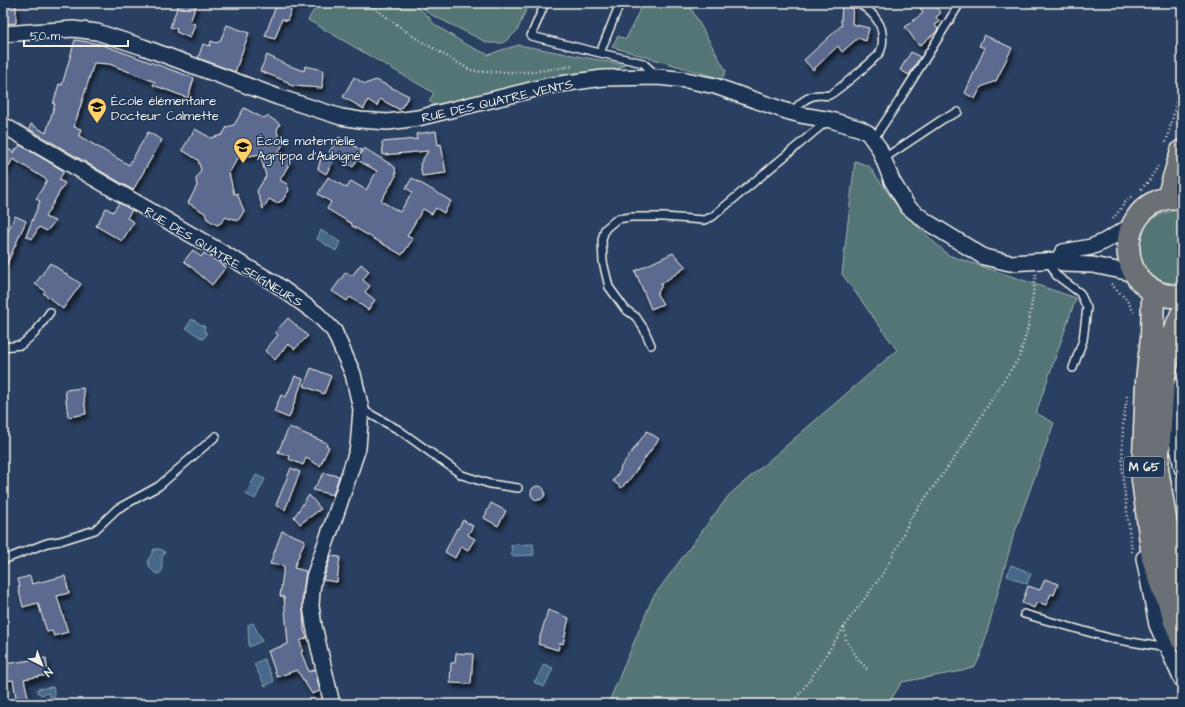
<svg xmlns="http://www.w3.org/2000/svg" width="1185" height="707" viewBox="0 0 1185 707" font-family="'Architects Daughter',sans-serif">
  <defs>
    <filter id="shadow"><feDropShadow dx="2.5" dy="4.5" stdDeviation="2" flood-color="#0009"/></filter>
  </defs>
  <rect width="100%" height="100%" fill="#2a4062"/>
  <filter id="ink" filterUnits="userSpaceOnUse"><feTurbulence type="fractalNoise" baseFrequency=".025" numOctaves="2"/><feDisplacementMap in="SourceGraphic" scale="8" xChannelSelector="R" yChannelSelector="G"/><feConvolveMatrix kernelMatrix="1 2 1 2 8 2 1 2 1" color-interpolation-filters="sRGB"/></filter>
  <g filter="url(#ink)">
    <path fill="#537474" stroke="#a4b2ae" d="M 318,3 L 413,3 L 428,16 L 434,24 L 465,44 L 489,55 L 498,51 L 519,45 L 625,65 L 616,70 L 553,80 L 434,105 L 429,101 L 434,93 L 308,20 Z
      M 417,3 L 529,3 L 517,31 L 503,43 L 488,43 L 430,14 Z
      M 643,3 L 688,3 L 726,71 L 722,79 L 612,47 L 618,36 L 626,39 Z
      M 855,161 L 869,166 L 900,210 L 948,255 L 1076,298 L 1036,413 L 1054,423 L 1013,537 L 981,654 L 975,667 L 962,671 L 902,682 L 888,704 L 608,704 L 653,597 L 729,495 L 897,350 L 842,274 Z
      M 1174,211 L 1182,213 L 1182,282 C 1133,291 1118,219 1174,211 Z"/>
    <path fill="#44688b" stroke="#8a9fb0" d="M 321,230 L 340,242 L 336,251 L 317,239 Z
      M 192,319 L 205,327 L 204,330 L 207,334 L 203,339 L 186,328 Z
      M 256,475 L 265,479 L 255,499 L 246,494 Z
      M 533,544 L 534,555 L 512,556 L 511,545 Z
      M 154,549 L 160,549 L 165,552 L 162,558 L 162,571 L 160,573 L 156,574 L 150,568 L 148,561 Z
      M 1011,565 L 1031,573 L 1027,584 L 1007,576 Z
      M 253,623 L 262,641 L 249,647 L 248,625 Z
      M 264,659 L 274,681 L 265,686 L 254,664 Z
      M 544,664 L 553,668 L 544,687 L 534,682 L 535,680 L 536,680 Z
      M 53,687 L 55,696 L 50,697 L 49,693 L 41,695 L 40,693 L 38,693 L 37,689 Z"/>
    <path fill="#5d6b8f" stroke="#f4f1e8" filter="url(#shadow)" d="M 3,3 L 16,3 L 16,23 L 3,24 Z
      M 179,3 L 197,3 L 190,22 L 195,24 L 190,38 L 176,32 L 177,29 L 170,27 Z
      M 277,3 L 294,3 L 287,21 L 282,19 L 275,39 L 265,36 Z
      M 842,3 L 853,3 L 852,24 L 869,28 L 866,41 L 858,38 L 842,52 L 838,46 L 813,70 L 804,60 L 842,25 L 841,23 Z
      M 917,3 L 933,3 L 941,13 L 936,17 L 940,22 L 935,25 L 938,29 L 935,33 L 919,46 L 905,27 L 923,13 Z
      M 227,25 L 249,33 L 235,72 L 198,58 L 203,44 L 210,46 L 211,41 L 217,43 L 219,41 L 220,41 Z
      M 984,35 L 1012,48 L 996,81 L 981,87 L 975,99 L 965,93 L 985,48 L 979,46 Z
      M 75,40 L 100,44 L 194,78 L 188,98 L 153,85 L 155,82 L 109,64 L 94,63 L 74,127 L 81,129 L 79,136 L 129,165 L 148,132 L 162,140 L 133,190 L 29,129 L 31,124 L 46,133 L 55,104 L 53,104 L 59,84 L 62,85 Z
      M 911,52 L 920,57 L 909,75 L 900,70 Z
      M 267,55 L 287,65 L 304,71 L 305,66 L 323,70 L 322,88 L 293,86 L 288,84 L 288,82 L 260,71 Z
      M 354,77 L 365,84 L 376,80 L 409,96 L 400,110 L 380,99 L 377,106 L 368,100 L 364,109 L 343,97 Z
      M 244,108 L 263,118 L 268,116 L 280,124 L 277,130 L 279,140 L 284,143 L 278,153 L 291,161 L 280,180 L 287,184 L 289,190 L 282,201 L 276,203 L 269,199 L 263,209 L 257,191 L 266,176 L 260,154 L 238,158 L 229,173 L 234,194 L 237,193 L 244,211 L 238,221 L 232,218 L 230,219 L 226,217 L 221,223 L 217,225 L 207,219 L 205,213 L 188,203 L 197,186 L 196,179 L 201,170 L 198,160 L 182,150 L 195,129 L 211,138 L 222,135 L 227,127 L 234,125 Z
      M 436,131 L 438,145 L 441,144 L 446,173 L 422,176 L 420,164 L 428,151 L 383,155 L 382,142 L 417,139 L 416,134 Z
      M 339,137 L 363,151 L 359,156 L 364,148 L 395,167 L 396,176 L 381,201 L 400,212 L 412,192 L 406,188 L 412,178 L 451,201 L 444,213 L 436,208 L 432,214 L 423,209 L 407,236 L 413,239 L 402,255 L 352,226 L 352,224 L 327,209 L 331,202 L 318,194 L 328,177 L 347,188 L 351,181 L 366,190 L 377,171 L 357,160 L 353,167 L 329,152 Z
      M 3,145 L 14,153 L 16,149 L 17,149 L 20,145 L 64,171 L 59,180 L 65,183 L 45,217 L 55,221 L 47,231 L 39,227 L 32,239 L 26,236 L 40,201 L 36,199 L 47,180 L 13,159 L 3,176 Z
      M 322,154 L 333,162 L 326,174 L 318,169 Z
      M 119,203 L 132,210 L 127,218 L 134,222 L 122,241 L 96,226 L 106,208 L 113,212 Z
      M 15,216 L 26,221 L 3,273 L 3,242 Z
      M 193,250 L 201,257 L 204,253 L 226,267 L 212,285 L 184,261 Z
      M 673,253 L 686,267 L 661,284 L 661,287 L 657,294 L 663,304 L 651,309 L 635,271 Z
      M 50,263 L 81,284 L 63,309 L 43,293 L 45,291 L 35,284 Z
      M 361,264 L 369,271 L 363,280 L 370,286 L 365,292 L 375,300 L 368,310 L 350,297 L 347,301 L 332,291 L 346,272 L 352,276 Z
      M 288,318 L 308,336 L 295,349 L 288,344 L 275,360 L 265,351 L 278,335 L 275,332 Z
      M 311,368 L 331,376 L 324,394 L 304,386 Z
      M 295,376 L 303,379 L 289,418 L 274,412 L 281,395 L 286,397 Z
      M 83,388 L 86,414 L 68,417 L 65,390 Z
      M 289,427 L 327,443 L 326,445 L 329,447 L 320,466 L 306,458 L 303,465 L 289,459 L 290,456 L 278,452 Z
      M 647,431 L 659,439 L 627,483 L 626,482 L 622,488 L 613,481 L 621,469 L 620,468 Z
      M 291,468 L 300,472 L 285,510 L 276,505 Z
      M 324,473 L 339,476 L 333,495 L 313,490 Z
      M531 493a7 7 0 1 1 14 0a7 7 0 1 1-14 0Z
      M 309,495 L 321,509 L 300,524 L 294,517 Z
      M 491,503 L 506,511 L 498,526 L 484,518 Z
      M 463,520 L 473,526 L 468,535 L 475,539 L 468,550 L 461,546 L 455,558 L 445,552 L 457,528 L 458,529 Z
      M 282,531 L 305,540 L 294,568 L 306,571 L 303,593 L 302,593 L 304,630 L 307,638 L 300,641 L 303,651 L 301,652 L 309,672 L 315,669 L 320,691 L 312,694 L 297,670 L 277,677 L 268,651 L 288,644 L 284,597 L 280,596 L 284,566 L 270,564 Z
      M 331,556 L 340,557 L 337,582 L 323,580 Z
      M 30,576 L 32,584 L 65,576 L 69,593 L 57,596 L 68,632 L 54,636 L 52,631 L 47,632 L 38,603 L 23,607 L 18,587 L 20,587 L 18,579 Z
      M 1045,579 L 1058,584 L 1054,595 L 1051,594 L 1046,605 L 1037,602 L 1034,608 L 1022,603 L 1028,586 L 1040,590 Z
      M 548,610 L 569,618 L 563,644 L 560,643 L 558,650 L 538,644 Z
      M 456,653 L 473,654 L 471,684 L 450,683 L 451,663 L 455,663 Z
      M 46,658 L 48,675 L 24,679 L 29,701 L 17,703 L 13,680 L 6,681 L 4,664 Z"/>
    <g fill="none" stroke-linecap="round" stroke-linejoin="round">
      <g stroke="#f4f1e8" stroke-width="10">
        <path id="service" d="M 545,3 L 531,36 L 600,53
          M 620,3 L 600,53 L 643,63 L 657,76
          M 793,113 C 798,103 808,96 819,95 C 823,95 826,96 829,95 C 835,93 879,56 880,52 C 883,46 883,40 882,33 C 881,21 869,9 858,3
          M 873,140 L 899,101 L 960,3
          M 883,159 L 943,119 L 958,112
          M 1049,261 L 1056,275 L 1080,293 L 1087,308 L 1083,340 L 1073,368
          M 651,345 L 644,329 L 636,317 L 625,309 L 609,287 L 603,262 L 602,240 L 605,229 L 617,219 L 631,217 L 664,217 L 704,220 L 712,217 L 827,121
          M 3,347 L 21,345 L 35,333 L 50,312
          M 361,409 L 399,430 L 462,475 L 490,484 L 518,488
          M 3,560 L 47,543 L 60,541 L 95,530 L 117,509 L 159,486 L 216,436
          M 1024,614 L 1113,639 L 1167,648"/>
      </g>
      <g stroke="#f4f1e8" stroke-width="18">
        <path id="minor" d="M 3,34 L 73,29 L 97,32 L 143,47 L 278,97 L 341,117 L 360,120 L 388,122 L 418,118 L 547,86 L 603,78 L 658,77 L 686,80 L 715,86 L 786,111 L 801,115 L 831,120 L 861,129 L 868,133 L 879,148 L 892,181 L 908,207 L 927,222 L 984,257 L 1010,263 L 1058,260 L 1064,264 L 1093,265 L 1136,274
          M 3,125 L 276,284 L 317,314 L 334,331 L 353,374 L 361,409 L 358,448 L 337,511 L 314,577 L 312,591 L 311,606 L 314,626 L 332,704
          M 1058,260 L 1063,252 L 1091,247 L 1103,242 L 1133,225
          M 1182,384 L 1180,391 L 1177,442 L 1182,468
          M 1144,558 L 1157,625 L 1182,680"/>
      </g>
      <g stroke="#f4f1e8" stroke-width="25">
        <path id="primary" d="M 1168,198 L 1182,151
          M 1182,198 C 1177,198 1172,197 1167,198 C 1114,210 1116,289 1170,296 C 1174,296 1178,296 1182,296
          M 1153,290 L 1152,337 L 1147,381 L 1143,480 L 1153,558 L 1182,639
          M 1182,314 L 1172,337 L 1163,381 L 1157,468 L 1165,519 L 1175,567 L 1182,587"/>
      </g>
      <path stroke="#f4f1e8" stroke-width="2.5" stroke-dasharray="1 3" stroke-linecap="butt" d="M 367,3 L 414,37 L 470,70 L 482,72 L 531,72 L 574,66
        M 1166,142 L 1173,117 L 1182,72
        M 1141,189 L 1148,182 L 1158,166
        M 1113,219 L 1127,200 L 1132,196
        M 1111,284 L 1126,299 L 1134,312
        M 1127,396 L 1123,425 L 1122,471 L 1132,552
        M 844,627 L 846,640 L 858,659 L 868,670
        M 1179,693 L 1182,701
        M 791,704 L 807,684 L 848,621 L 882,575 L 899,544 L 910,519 L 961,449 L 1003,381 L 1019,358 L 1028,328 L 1036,274"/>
      <use href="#service" stroke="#1d3557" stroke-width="7"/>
      <use href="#minor" stroke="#1d3557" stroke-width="15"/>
      <use href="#primary" stroke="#6a7074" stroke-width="22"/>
    </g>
  </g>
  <defs>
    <g id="school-pin" transform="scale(1)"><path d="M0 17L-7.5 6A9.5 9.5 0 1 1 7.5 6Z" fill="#ffd166" stroke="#1d3557"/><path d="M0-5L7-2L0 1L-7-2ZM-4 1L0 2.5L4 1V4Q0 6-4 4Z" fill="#111"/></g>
  </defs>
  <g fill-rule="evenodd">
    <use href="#school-pin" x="97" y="107"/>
    <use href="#school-pin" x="243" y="147"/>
  </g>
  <g text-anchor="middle" stroke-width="3" stroke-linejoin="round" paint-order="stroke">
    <rect fill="#1d3557" stroke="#b4b9bc" stroke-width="1" x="1124" y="457" width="40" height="20" rx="3"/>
    <g font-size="12" font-weight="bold" fill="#f4f1e8">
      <text x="1144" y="471">M 65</text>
    </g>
    <g font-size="13" fill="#f4f1e8" stroke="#1d3557" text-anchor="start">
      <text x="111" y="105">École élémentaire<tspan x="111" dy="15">Docteur Calmette</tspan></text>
      <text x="257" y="145">École maternelle<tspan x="257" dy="15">Agrippa d'Aubigné</tspan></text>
    </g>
    <g font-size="13" fill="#f4f1e8" stroke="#1d3557">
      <text transform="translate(497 100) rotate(-13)" y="5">RUE DES QUATRE VENTS</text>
      <text transform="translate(224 256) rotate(31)" y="5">RUE DES QUATRE SEIGNEURS</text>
    </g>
  </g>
  <rect width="1185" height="707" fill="none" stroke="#1d3557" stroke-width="16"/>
  <rect x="8" y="8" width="1169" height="691" fill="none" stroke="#f4f1e8" stroke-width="1.5" filter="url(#ink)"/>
  <g transform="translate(42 665) rotate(138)" stroke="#1d3557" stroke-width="3" paint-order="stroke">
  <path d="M0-3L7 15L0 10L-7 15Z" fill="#f4f1e8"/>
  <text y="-6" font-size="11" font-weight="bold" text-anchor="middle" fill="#f4f1e8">N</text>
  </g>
  <path d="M24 40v6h104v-6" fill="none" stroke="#f4f1e8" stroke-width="2"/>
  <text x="30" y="40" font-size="12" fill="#f4f1e8" stroke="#1d3557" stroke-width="3" paint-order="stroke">50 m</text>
</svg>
